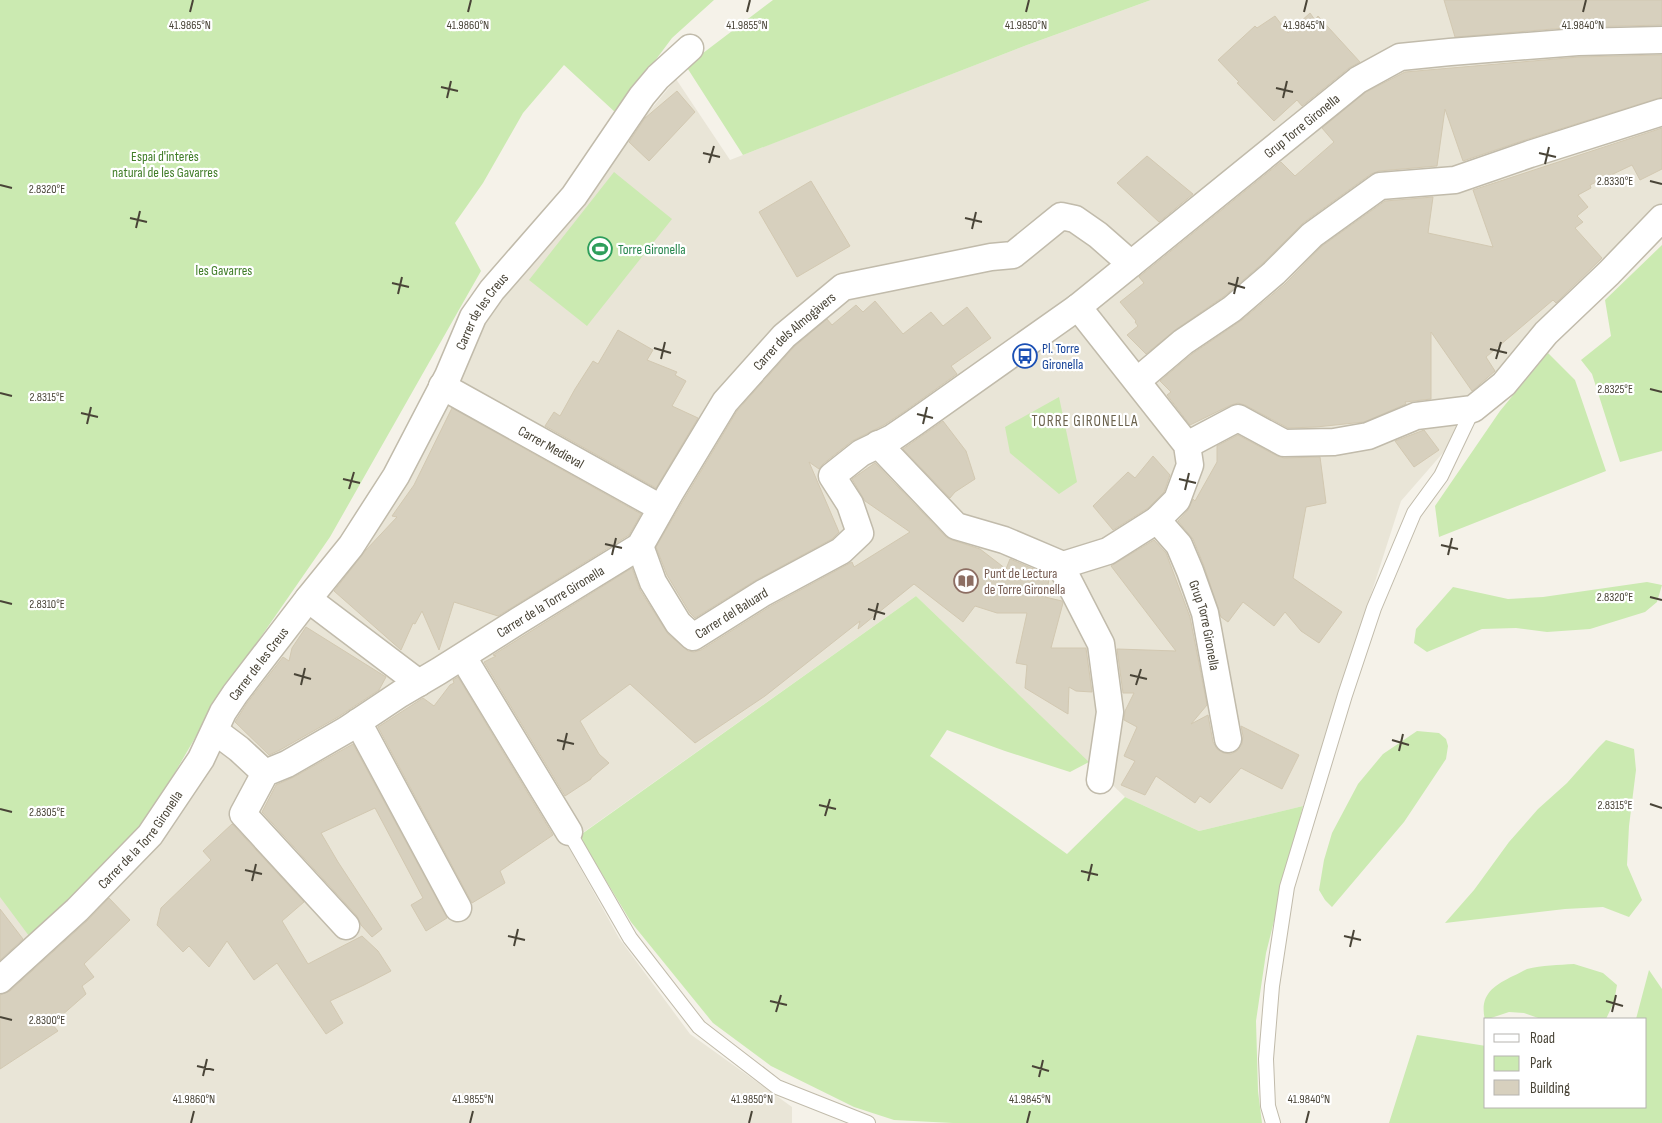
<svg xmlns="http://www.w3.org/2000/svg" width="1662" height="1123" viewBox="0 0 1662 1123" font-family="'Sofia Sans Condensed',sans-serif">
  <rect width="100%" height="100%" fill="#f5f2e9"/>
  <path fill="#e9e5d7" d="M 1151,0 L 1662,0 L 1662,208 L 1644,222 L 1401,501 L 1303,806 L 1199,831 L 1125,797 L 916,596 L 567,844 L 619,938 L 690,1034 L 792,1107 L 792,1123 L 0,1123 L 0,856 L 154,850 L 226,715 L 344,564 L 482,315 L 676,79 L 730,160 L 1027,45 Z"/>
  <path fill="#cbeab1" d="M 0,0 L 714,0 L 672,38 L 616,113 L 564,65 L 523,113 L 483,183 L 455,223 L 481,271 L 330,537 L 217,700 L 141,831 L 32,940 L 0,897 Z
    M 773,0 L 1151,0 L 1027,45 L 743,155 L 686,66 Z
    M 614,172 L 672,219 L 587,326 L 529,280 Z
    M 1662,245 L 1662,451 L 1620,462 L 1592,374 L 1581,360 L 1611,336 L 1605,300 Z
    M 1548,353 L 1575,380 L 1606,471 L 1439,537 L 1435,506 L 1500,411 Z
    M 1059,397 L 1077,482 L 1059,494 L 1010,453 L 1005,427 Z
    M 1647,582 L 1662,585 L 1657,602 L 1645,612 L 1590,629 L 1547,632 L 1516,628 L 1482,629 L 1427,652 L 1414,643 L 1416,629 L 1453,587 L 1508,599 L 1543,597 Z
    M 916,596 L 1089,762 L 1070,772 L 1005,751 L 947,730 L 930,756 L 1067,854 L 1125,797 L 1199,831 L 1303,806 L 1266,953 L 1256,1021 L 1258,1091 L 1262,1123 L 953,1123 L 894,1120 L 854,1107 L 771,1066 L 713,1023 L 631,922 L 579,836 Z
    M 1417,731 L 1439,733 L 1446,739 L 1448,746 L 1446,759 L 1404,822 L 1332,907 L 1325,900 L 1319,890 L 1324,860 L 1332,833 L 1358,784 L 1383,754 Z
    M 1606,740 L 1634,749 L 1636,770 L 1629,826 L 1627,865 L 1642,900 L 1629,917 L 1603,907 L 1565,909 L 1445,923 L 1474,890 L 1509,842 L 1538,809 L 1567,783 L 1599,747 Z
    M 1574,964 L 1603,973 L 1617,985 L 1614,1002 L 1606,1019 L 1541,1019 L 1524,1013 L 1509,1012 L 1485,1020 C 1479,995 1493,986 1513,976 C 1518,974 1523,971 1527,969 C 1542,965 1559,965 1574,964 Z
    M 1649,970 L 1662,989 L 1662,1123 L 1389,1123 L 1417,1035 L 1486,1046 L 1486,1107 L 1646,1107 L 1646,1019 L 1636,1019 Z"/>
  <path fill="#d7d0be" stroke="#d2c8b1" d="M 1444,0 L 1662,0 L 1662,25 L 1577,27 L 1455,37 Z
    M 1310,13 L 1315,20 L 1318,16 L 1360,62 L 1349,68 L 1302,106 L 1297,100 L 1274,121 L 1237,83 L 1239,82 L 1218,60 L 1255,26 L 1257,28 L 1275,16 L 1288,33 Z
    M 1662,55 L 1662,97 L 1525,140 L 1463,161 L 1445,109 L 1437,166 L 1379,171 L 1371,174 L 1303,223 L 1264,262 L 1223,297 L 1175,330 L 1146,354 L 1127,335 L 1138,326 L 1135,322 L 1136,321 L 1120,302 L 1144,283 L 1139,277 L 1281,162 L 1295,176 L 1334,142 L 1322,128 L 1366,92 L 1405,72 L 1579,57 Z
    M 677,91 L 695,112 L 649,161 L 629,142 L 645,118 Z
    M 1662,128 L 1662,169 L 1640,180 L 1632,165 L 1590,185 L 1591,188 L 1578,195 L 1588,207 L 1577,216 L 1583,222 L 1575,228 L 1602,258 L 1556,303 L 1553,300 L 1486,357 L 1495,371 L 1472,391 L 1431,332 L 1431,399 L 1405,402 L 1406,404 L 1364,422 L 1316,427 L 1288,428 L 1245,405 L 1238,403 L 1231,405 L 1190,425 L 1167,395 L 1171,392 L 1160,381 L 1192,354 L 1242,320 L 1285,284 L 1322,246 L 1385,201 L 1433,197 L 1428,233 L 1493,247 L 1473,190 Z
    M 1147,156 L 1193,194 L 1159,222 L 1117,183 Z
    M 811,181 L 850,246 L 797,277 L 759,212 Z
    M 875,301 L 903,334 L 931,312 L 943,326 L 967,307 L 991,338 L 951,366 L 957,374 L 905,411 L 884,425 L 852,441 L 823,464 L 819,469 L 809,462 L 839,532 L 832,539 L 756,580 L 695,618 L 690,613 L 667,575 L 656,547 L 683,501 L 737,411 L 794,347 L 827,319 L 832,325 L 856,305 L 863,312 Z
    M 618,330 L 653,350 L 647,360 L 677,372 L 675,375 L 686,381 L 672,406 L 698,418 L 656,488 L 545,426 L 554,412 L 560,416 L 575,389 L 593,361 L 598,364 Z
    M 452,408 L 641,514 L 629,535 L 498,616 L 454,602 L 439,650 L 422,611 L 415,624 L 413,623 L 401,650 L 334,591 L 366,550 L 397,517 L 392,516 L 414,485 Z
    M 943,421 L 966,451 L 975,479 L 955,492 L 950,498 L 903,449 Z
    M 1424,430 L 1439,450 L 1414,467 L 1395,441 Z
    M 1238,435 L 1277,456 L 1284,458 L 1320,457 L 1326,503 L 1306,507 L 1293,578 L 1342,612 L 1319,643 L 1301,631 L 1285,612 L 1274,626 L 1243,602 L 1228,622 L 1221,617 L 1204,566 L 1193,539 L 1178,521 L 1188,510 L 1193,499 L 1195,501 L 1217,462 L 1217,446 Z
    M 1153,456 L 1170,475 L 1164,492 L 1148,508 L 1113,530 L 1093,506 L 1128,472 L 1135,478 Z
    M 875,463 L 946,537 L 952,540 L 980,549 L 1006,569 L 1010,559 L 1050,576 L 1045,597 L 1062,601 L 1063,603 L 1051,648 L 1086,648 L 1092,692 L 1076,691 L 1069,687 L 1068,714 L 1025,688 L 1027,665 L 1016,663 L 1027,613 L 997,613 L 975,606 L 963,622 L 914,584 L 858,629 L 860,621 L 765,696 L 695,743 L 630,684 L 580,721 L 599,754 L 609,763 L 591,778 L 591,779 L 565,796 L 484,662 L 496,656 L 493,655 L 632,568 L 640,590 L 668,634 L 688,651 L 694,652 L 701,650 L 771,606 L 852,562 L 854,567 L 910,532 L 865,501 L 852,479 Z
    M 1154,540 L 1166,553 L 1190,617 L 1207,705 L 1191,724 L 1208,715 L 1213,742 L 1217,749 L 1223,753 L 1231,754 L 1237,751 L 1242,744 L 1243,736 L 1241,726 L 1299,755 L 1282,789 L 1241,768 L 1210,803 L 1200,796 L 1195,803 L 1156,776 L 1145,795 L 1121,785 L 1135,761 L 1124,756 L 1137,727 L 1124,720 L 1125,711 L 1134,693 L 1123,693 L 1117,649 L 1176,651 L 1111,566 Z
    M 306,627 L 386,677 L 379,690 L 338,717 L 280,750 L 269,755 L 235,722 L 247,703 L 283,657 L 289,661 L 292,648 Z
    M 458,677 L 553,835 L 500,871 L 505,883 L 472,903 L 378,727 L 423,698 L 434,706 L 450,685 L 454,683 L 453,680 Z
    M 353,744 L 447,918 L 426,931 L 411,905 L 423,898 L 375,808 L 321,833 L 338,862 L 382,929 L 372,937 L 361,925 L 357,916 L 262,812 L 276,785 L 294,777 Z
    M 232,824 L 304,902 L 282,921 L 308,964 L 362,936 L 378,951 L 391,971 L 364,985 L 330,1001 L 343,1023 L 326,1034 L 277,963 L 254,980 L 227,941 L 209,967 L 189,946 L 183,952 L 157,925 L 161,908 L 211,860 L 203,851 Z
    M 109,898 L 130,920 L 84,964 L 94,977 L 82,986 L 86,994 L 52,1024 L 58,1031 L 0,1069 L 0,995 L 10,991 L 87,921 Z
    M 0,909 L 23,939 L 0,960 Z"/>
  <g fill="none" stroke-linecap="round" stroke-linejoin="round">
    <g stroke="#c1bbab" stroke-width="16">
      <path id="lane" d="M 569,832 L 630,938 L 699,1027 L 777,1087 L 868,1123
        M 1273,1123 L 1268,1106 L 1266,1059 L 1272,986 L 1287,887 L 1345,695 L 1374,608 L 1414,513 L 1441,476 L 1473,409"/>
    </g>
    <g stroke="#c1bbab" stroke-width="29">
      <g id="street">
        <path d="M 1137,381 L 1183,342 L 1232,309 L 1274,273 L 1312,235 L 1380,186 L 1455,180 L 1530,154 L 1662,112"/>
        <path id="s1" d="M 442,386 L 661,508"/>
        <path d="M 878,444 L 956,526 L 1004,540 L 1063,565 L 1108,551 L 1157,520 L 1177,500 L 1190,465 L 1187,445 L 1078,307"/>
        <path d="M 1187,445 L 1238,418 L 1284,443 L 1334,442 L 1368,436 L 1416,416 L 1473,409 L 1504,384 L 1546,333 L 1609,273 L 1662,218"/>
        <path id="s2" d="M 1157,520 L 1179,545 L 1190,571 L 1205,613 L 1228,739"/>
        <path id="s3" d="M 640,546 L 653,582 L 678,623 L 693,637 L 763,593 L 841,551 L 860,533 L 850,504 L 832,476 L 861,453 L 892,438 L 914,423 L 1078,307 L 1358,80 L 1400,57 L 1450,52 L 1578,42 L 1662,40"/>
        <path d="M 1063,565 L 1066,576 L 1101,644 L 1110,712 L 1100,780"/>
        <path d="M 308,599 L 419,683"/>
        <path d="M 463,657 L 569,832"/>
        <path d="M 358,722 L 458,908"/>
        <path d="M 215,731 L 239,749 L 265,773"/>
        <path id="s4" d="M 346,926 L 243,814 L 265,773 L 287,764 L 346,730 L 400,694 L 439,671 L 518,621 L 640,546 L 670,493 L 725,402 L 784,336 L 843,287 L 991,257 L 1013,255 L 1061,216 L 1075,219 L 1098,235 L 1131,264"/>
        <path id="s5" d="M 0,980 L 77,910 L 150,835 L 201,759 L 223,712 L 235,694 L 308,599 L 351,546 L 396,476 L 448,376 L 473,317 L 492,290 L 574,196 L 642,96 L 658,77 L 690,48"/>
      </g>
    </g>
    <use href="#lane" stroke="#fff" stroke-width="14"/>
    <use href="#street" stroke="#fff" stroke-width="26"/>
  </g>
  <path fill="none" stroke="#494437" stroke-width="2" d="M 190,12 L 193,0M 468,12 L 471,0M 747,12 L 750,0M 1026,12 L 1029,0M 1304,12 L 1307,0M 1583,12 L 1586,0M 441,87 L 458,91M 1276,88 L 1293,92M 447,98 L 451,81M 1283,98 L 1287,81M 703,153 L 720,157M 1539,153 L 1556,157M 709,163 L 714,146M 1545,164 L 1549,147M 1650,181 L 1662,184M 0,185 L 12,188M 130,218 L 147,222M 965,218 L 982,222M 136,228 L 140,211M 972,229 L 976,212M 392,283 L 409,287M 1228,283 L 1245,288M 398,294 L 402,277M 1234,294 L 1238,277M 654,348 L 671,353M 1490,349 L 1507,353M 661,359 L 665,342M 1496,359 L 1501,342M 1650,389 L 1662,392M 0,393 L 12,396M 81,413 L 98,417M 917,414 L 933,418M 87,424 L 91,407M 923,424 L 927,407M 343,479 L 360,483M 1179,479 L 1196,483M 349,489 L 354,472M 1185,490 L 1189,473M 605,544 L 622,548M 1441,545 L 1458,549M 612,555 L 616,538M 1448,555 L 1452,538M 1650,597 L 1662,600M 0,601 L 12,604M 868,609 L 885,614M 874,620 L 878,603M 294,674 L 311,679M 1130,675 L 1147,679M 301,685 L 305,668M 1136,685 L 1141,669M 557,740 L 574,744M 1392,740 L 1409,745M 563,750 L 567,733M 1399,751 L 1403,734M 1650,804 L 1662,808M 819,805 L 836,809M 0,809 L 12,812M 825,816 L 830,799M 245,870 L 262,874M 1081,871 L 1098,875M 252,881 L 256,864M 1088,881 L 1092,864M 508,936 L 525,940M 1344,936 L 1361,940M 514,946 L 518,929M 1350,947 L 1354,930M 770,1001 L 787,1005M 1606,1001 L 1623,1006M 776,1012 L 781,995M 1612,1012 L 1616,995M 0,1017 L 12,1020M 197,1066 L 214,1070M 1032,1066 L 1049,1071M 203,1076 L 207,1059M 1039,1077 L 1043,1060M 191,1123 L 194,1111M 470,1123 L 473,1111M 749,1123 L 752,1111M 1027,1123 L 1030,1111M 1306,1123 L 1309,1111"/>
  <defs>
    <g id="stadium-ring" transform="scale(1.25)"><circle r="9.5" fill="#fff" stroke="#2e9e5b" stroke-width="1.5"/><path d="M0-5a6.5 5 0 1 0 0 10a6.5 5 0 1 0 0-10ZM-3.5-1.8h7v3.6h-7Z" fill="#2e9e5b"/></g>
    <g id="bus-ring" transform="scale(1.25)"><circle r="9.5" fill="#fff" stroke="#1a4fb4" stroke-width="1.5"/><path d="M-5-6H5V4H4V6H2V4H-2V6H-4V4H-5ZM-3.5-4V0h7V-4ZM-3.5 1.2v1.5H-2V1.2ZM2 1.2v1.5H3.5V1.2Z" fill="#1a4fb4"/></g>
    <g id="library-ring" transform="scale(1.25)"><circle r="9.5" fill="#fff" stroke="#8d6e63" stroke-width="1.5"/><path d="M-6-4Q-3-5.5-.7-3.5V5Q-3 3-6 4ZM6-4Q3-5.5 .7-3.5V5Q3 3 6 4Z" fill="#8d6e63"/></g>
  </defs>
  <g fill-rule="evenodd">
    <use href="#stadium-ring" x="600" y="249"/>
    <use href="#bus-ring" x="1025" y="356"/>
    <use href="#library-ring" x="966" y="581"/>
  </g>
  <g text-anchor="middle" stroke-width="4.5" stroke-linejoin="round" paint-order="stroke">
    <g font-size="14" fill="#494437" stroke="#fff">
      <text dy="5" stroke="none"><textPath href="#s3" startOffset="955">Grup Torre Gironella</textPath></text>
      <text dy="5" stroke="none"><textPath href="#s5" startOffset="831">Carrer de les Creus</textPath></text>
      <text dy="5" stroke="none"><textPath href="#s4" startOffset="904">Carrer dels Almogàvers</textPath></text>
      <text dy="5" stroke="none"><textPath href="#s1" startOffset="125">Carrer Medieval</textPath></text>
      <text dy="5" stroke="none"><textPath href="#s4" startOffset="532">Carrer de la Torre Gironella</textPath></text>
      <text dy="5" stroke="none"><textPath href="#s3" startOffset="152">Carrer del Baluard</textPath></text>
      <text dy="5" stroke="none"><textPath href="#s2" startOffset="118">Grup Torre Gironella</textPath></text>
      <text dy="5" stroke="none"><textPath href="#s5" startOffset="412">Carrer de les Creus</textPath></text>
      <text dy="5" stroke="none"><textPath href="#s5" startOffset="199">Carrer de la Torre Gironella</textPath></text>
    </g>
    <g font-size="14" fill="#407d28" stroke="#fff">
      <text x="165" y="161">Espai d'interès<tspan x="165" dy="16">natural de les Gavarres</tspan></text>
      <text x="224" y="275">les Gavarres</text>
    </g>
    <g font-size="14" fill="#27864d" stroke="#fff" text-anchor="start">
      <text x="618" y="254">Torre Gironella</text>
    </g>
    <g font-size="14" fill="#164399" stroke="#fff" text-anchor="start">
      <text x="1042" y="353">Pl. Torre<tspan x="1042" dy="16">Gironella</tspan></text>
    </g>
    <g font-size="14" fill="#785e54" stroke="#fff" text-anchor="start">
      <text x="984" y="578">Punt de Lectura<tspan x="984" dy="16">de Torre Gironella</tspan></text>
    </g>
    <g font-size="15" letter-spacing="1" fill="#6c634e" stroke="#fff">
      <text x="1085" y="426">TORRE GIRONELLA</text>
    </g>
  </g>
  <g font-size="12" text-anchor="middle" fill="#494437" stroke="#fff" stroke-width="4.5" stroke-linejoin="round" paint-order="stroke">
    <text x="190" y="29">41.9865°N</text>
    <text x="468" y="29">41.9860°N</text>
    <text x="747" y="29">41.9855°N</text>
    <text x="1026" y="29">41.9850°N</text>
    <text x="1304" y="29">41.9845°N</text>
    <text x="1583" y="29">41.9840°N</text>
    <text x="1615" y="185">2.8330°E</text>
    <text x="47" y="193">2.8320°E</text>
    <text x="1615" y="393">2.8325°E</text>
    <text x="47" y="401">2.8315°E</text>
    <text x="1615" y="601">2.8320°E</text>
    <text x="47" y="608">2.8310°E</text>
    <text x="1615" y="809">2.8315°E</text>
    <text x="47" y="816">2.8305°E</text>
    <text x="47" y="1024">2.8300°E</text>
    <text x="194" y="1103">41.9860°N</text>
    <text x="473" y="1103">41.9855°N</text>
    <text x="752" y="1103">41.9850°N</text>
    <text x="1030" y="1103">41.9845°N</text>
    <text x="1309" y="1103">41.9840°N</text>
  </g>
  <rect x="1484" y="1018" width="162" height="90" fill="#ffffff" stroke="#b6b4af"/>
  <rect x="1494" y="1034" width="25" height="8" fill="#ffffff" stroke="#b6b4af"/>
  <text x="1530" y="1043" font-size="15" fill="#494437">Road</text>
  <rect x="1494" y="1056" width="25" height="15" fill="#cbeab1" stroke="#b6b4af"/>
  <text x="1530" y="1068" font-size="15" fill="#494437">Park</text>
  <rect x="1494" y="1080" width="25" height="15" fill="#d7d0be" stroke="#b6b4af"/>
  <text x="1530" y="1093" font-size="15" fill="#494437">Building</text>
</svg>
